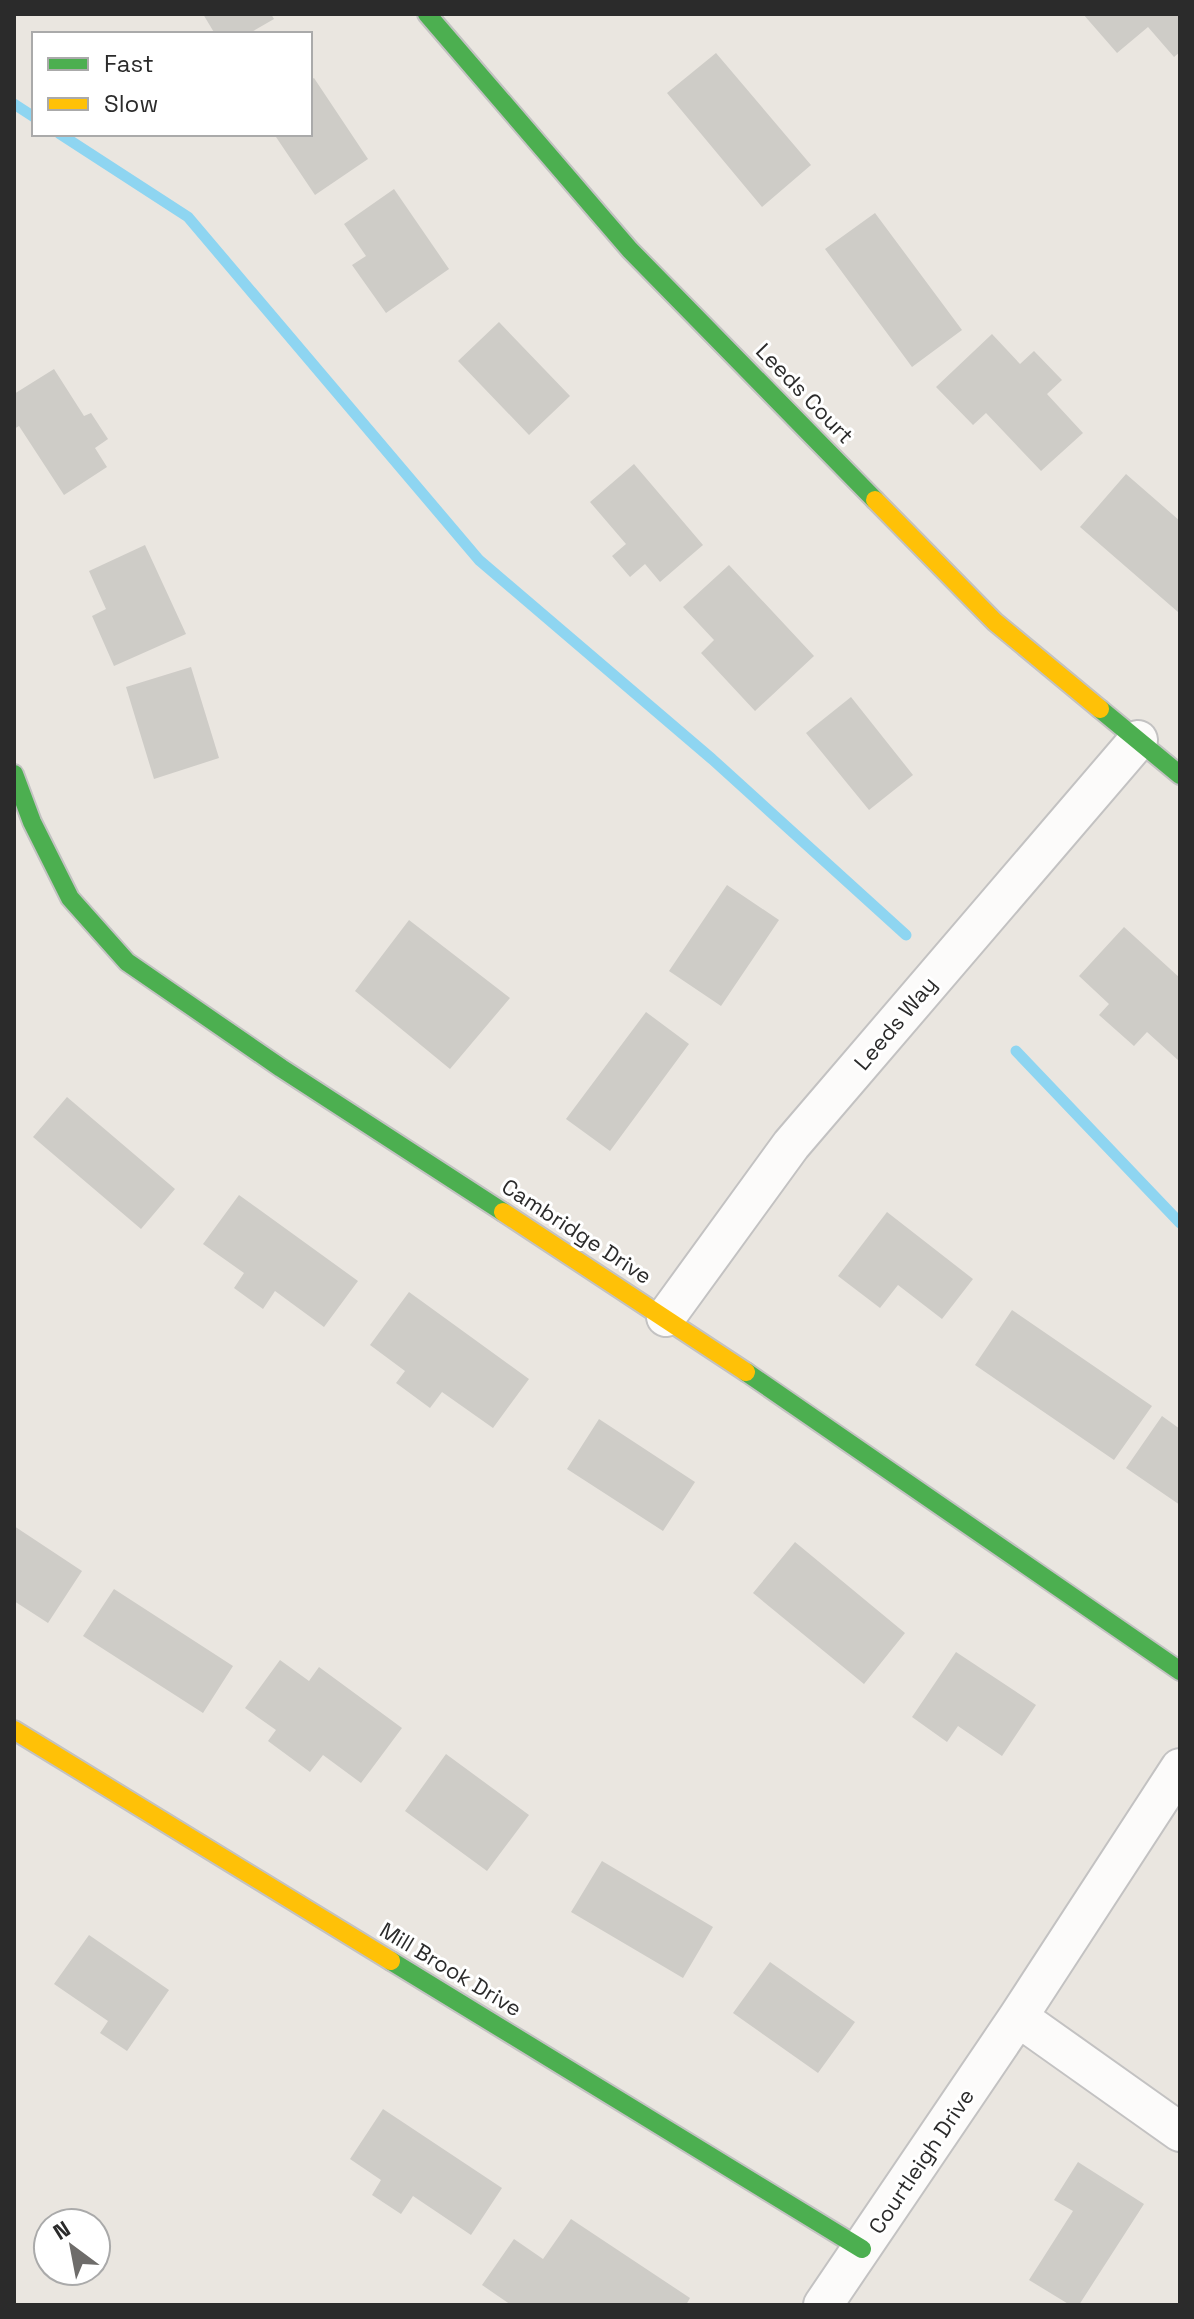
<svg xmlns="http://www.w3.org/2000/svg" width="1194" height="2319" viewBox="0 0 1194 2319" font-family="'Space Grotesk',sans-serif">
  <rect width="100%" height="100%" fill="#eae6e0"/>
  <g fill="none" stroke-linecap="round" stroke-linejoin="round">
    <path stroke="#8ed5f1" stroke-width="11" d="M 14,104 L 34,117
      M 60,134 L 188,217 L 479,560 L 712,759 L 906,935
      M 1016,1051 L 1180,1223"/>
  </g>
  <path fill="#ceccc7" d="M 203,14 L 271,14 L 274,19 L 248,34 L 215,34 Z
    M 1083,14 L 1180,14 L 1180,52 L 1174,57 L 1148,27 L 1117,53 Z
    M 716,53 L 811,165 L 762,207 L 667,93 Z
    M 314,78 L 368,159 L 315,195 L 274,134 L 310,134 L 310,80 Z
    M 394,189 L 449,269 L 386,313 L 352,265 L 366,256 L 344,224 Z
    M 875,213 L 962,330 L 912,367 L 825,249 Z
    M 499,322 L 570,396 L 529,435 L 458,361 Z
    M 992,334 L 1020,364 L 1034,351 L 1062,380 L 1047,394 L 1083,433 L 1041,471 L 986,413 L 973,425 L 936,387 Z
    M 54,369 L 84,416 L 91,413 L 108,439 L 95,448 L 107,467 L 64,495 L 19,426 L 14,429 L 14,394 Z
    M 634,464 L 703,545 L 660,582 L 645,564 L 630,577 L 612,556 L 626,544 L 590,502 Z
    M 1126,474 L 1180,521 L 1178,612 L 1080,527 Z
    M 145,545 L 186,634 L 114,666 L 92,616 L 106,609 L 89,571 Z
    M 729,565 L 814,656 L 755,711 L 701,653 L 714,640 L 683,607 Z
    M 191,667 L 219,758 L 154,779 L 126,687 Z
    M 851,697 L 913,775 L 869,810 L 806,733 Z
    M 727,885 L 779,920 L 721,1006 L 669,971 Z
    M 409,920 L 510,998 L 450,1069 L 355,991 Z
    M 1124,927 L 1180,978 L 1179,1061 L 1147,1032 L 1134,1046 L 1099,1015 L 1109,1004 L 1079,976 Z
    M 646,1012 L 689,1044 L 610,1151 L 566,1119 Z
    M 67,1097 L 175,1189 L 141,1229 L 33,1137 Z
    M 239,1195 L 358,1281 L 324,1327 L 275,1291 L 263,1309 L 234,1288 L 244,1273 L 203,1244 Z
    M 887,1212 L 973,1279 L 942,1319 L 898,1285 L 880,1308 L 838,1276 Z
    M 409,1292 L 529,1379 L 493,1428 L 442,1392 L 430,1408 L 396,1383 L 405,1371 L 370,1345 Z
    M 1012,1310 L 1152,1406 L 1114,1460 L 975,1365 Z
    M 1162,1416 L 1180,1429 L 1180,1505 L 1126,1468 Z
    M 599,1419 L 695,1482 L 663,1531 L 567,1469 Z
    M 14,1526 L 82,1571 L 48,1623 L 14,1601 Z
    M 795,1542 L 905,1633 L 864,1684 L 753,1593 Z
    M 114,1589 L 233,1666 L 203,1713 L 83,1636 Z
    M 956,1652 L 1036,1705 L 1002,1756 L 958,1726 L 947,1742 L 912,1717 Z
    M 280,1660 L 309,1681 L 319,1667 L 402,1728 L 361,1783 L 323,1755 L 310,1772 L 268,1741 L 276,1730 L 245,1708 Z
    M 446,1754 L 529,1815 L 487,1871 L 405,1811 Z
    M 602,1861 L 713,1927 L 683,1978 L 571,1912 Z
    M 89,1935 L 169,1990 L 127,2051 L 100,2033 L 108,2021 L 54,1984 Z
    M 770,1962 L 855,2022 L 818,2073 L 733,2013 Z
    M 383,2109 L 502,2188 L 471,2235 L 413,2196 L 401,2214 L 372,2195 L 381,2180 L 350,2159 Z
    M 1078,2162 L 1144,2204 L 1079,2305 L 1070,2305 L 1029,2280 L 1073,2211 L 1054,2200 Z
    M 571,2219 L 690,2298 L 686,2305 L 511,2305 L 482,2285 L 514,2239 L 543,2259 Z"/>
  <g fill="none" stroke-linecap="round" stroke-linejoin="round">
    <g stroke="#c3c2c2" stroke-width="42">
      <path id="street" d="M 666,1317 L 791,1145 L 1138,740
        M 1018,2017 L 1180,2132
        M 823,2305 L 1018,2017 L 1180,1768"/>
    </g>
    <g stroke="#c3c2c2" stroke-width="22">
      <path id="fast" d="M 427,14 L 630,250 L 875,500
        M 1100,709 L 1180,775
        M 14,774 L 32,822 L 70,898 L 127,962 L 281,1068 L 503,1212
        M 746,1372 L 1180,1671
        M 391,1961 L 862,2249"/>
    </g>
    <g stroke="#c3c2c2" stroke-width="22">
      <path id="slow" d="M 875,500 L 995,622 L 1100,709
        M 503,1212 L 746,1372
        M 14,1730 L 391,1961"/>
    </g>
    <use href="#street" stroke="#fcfbfa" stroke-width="38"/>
    <use href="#fast" stroke="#4caf50" stroke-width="18"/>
    <use href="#slow" stroke="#ffc107" stroke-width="18"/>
  </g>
  <g text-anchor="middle" stroke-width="6" stroke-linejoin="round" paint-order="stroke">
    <g font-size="22" fill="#2b2b2b" stroke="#fff">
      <text transform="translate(805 393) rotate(46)" y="8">Leeds Court</text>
      <text transform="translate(895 1023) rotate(-50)" y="8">Leeds Way</text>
      <text transform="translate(577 1231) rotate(33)" y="8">Cambridge Drive</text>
      <text transform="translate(451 1969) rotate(31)" y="8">Mill Brook Drive</text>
      <text transform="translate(921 2161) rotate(-56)" y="8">Courtleigh Drive</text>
    </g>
  </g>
  <rect width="1194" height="2319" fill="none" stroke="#2b2b2b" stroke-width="32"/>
  <rect x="32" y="32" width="280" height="104" fill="#ffffff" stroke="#aaaaaa" stroke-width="2"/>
  <rect x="48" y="58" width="40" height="12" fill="#4caf50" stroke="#aaaaaa" stroke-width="2"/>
  <text x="104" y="72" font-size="24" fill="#2b2b2b">Fast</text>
  <rect x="48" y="98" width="40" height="12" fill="#ffc107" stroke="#aaaaaa" stroke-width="2"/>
  <text x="104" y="112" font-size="24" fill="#2b2b2b">Slow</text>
  <g transform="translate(72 2247) rotate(328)"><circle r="38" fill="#ffffff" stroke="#aaaaaa" stroke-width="2"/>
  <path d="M0-6L14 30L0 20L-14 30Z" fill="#6e6c6a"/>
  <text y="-12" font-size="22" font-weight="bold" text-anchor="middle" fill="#2b2b2b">N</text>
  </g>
</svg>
